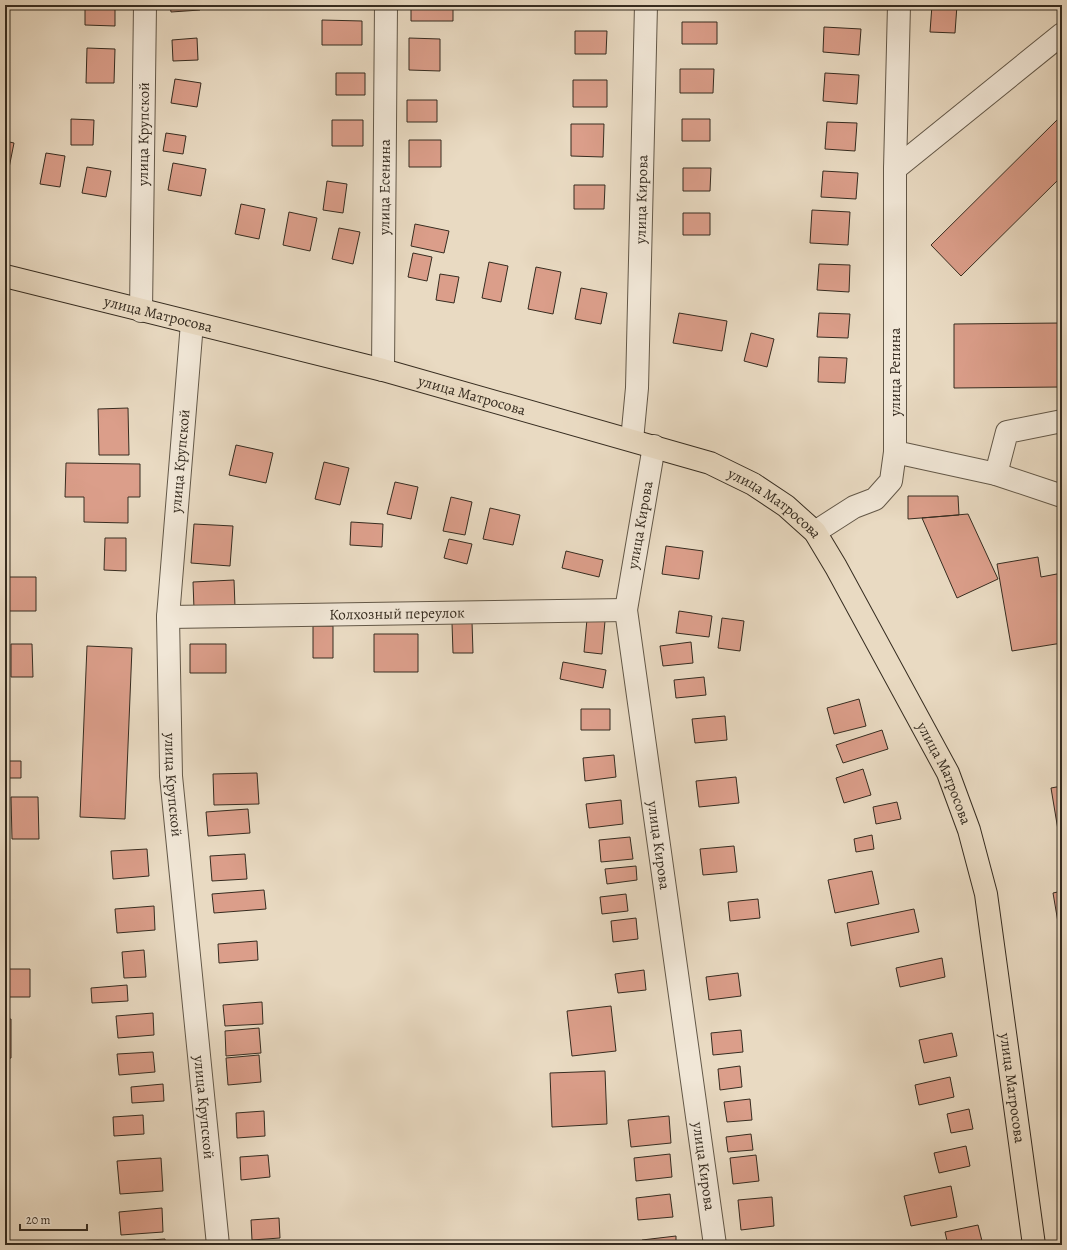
<svg xmlns="http://www.w3.org/2000/svg" width="1067" height="1250" viewBox="0 0 1067 1250" font-family="Alegreya,serif">
  <rect width="100%" height="100%" fill="#e9dac2"/>
  <filter id="stains"><feTurbulence type="fractalNoise" baseFrequency=".005" numOctaves="4"/><feColorMatrix values="0 0 0 0 .2 0 0 0 0 .09 0 0 0 0 .02 0 0 0 .5 -.17"/></filter>
  <radialGradient id="worn" r=".72"><stop offset=".6" stop-color="#630" stop-opacity="0"/><stop offset="1" stop-color="#630" stop-opacity=".3"/></radialGradient>
  <path fill="#db9e8a" stroke="#362c20" d="M 85,5 L 115,5 L 115,26 L 85,25 Z
    M 170,5 L 200,5 L 200,10 L 171,12 Z
    M 411,5 L 453,5 L 453,21 L 411,21 Z
    M 573,5 L 608,5 L 608,9 L 573,8 Z
    M 831,5 L 860,5 L 860,7 Z
    M 932,5 L 957,5 L 955,33 L 930,32 Z
    M 322,20 L 362,21 L 362,45 L 322,45 Z
    M 682,22 L 717,22 L 717,44 L 682,44 Z
    M 824,27 L 861,29 L 859,55 L 823,52 Z
    M 575,31 L 607,31 L 606,54 L 575,54 Z
    M 197,38 L 198,60 L 173,61 L 172,40 Z
    M 409,38 L 440,39 L 440,71 L 409,70 Z
    M 87,48 L 115,49 L 114,83 L 86,83 Z
    M 680,69 L 714,69 L 713,93 L 680,93 Z
    M 336,73 L 365,73 L 365,95 L 336,95 Z
    M 825,73 L 859,75 L 857,104 L 823,101 Z
    M 175,79 L 201,83 L 197,107 L 171,103 Z
    M 573,80 L 607,80 L 607,107 L 573,107 Z
    M 407,100 L 437,100 L 437,122 L 407,122 Z
    M 1062,115 L 1062,176 L 961,276 L 931,245 Z
    M 71,119 L 94,120 L 93,145 L 71,145 Z
    M 682,119 L 710,119 L 710,141 L 682,141 Z
    M 332,120 L 363,120 L 363,146 L 332,146 Z
    M 827,122 L 857,123 L 855,151 L 825,149 Z
    M 571,124 L 604,124 L 603,157 L 571,156 Z
    M 166,133 L 186,136 L 183,154 L 163,151 Z
    M 409,140 L 441,140 L 441,167 L 409,167 Z
    M 5,141 L 14,143 L 8,173 L 5,173 Z
    M 46,153 L 65,156 L 60,187 L 40,184 Z
    M 173,163 L 206,169 L 201,196 L 168,190 Z
    M 87,167 L 111,171 L 106,197 L 82,193 Z
    M 683,168 L 711,168 L 710,191 L 683,191 Z
    M 823,171 L 858,173 L 856,199 L 821,197 Z
    M 327,181 L 347,184 L 343,213 L 323,210 Z
    M 574,185 L 605,185 L 604,209 L 574,209 Z
    M 241,204 L 265,209 L 259,239 L 235,234 Z
    M 812,210 L 850,212 L 848,245 L 810,243 Z
    M 289,212 L 317,218 L 310,251 L 283,245 Z
    M 683,213 L 710,213 L 710,235 L 683,235 Z
    M 415,224 L 449,231 L 444,253 L 411,246 Z
    M 339,228 L 360,232 L 353,264 L 332,259 Z
    M 413,253 L 432,257 L 427,281 L 408,277 Z
    M 489,262 L 508,266 L 501,302 L 482,298 Z
    M 819,264 L 850,265 L 849,292 L 817,290 Z
    M 536,267 L 561,272 L 553,314 L 528,309 Z
    M 440,274 L 459,277 L 454,303 L 436,300 Z
    M 581,288 L 607,293 L 601,324 L 575,319 Z
    M 679,313 L 727,321 L 722,351 L 673,343 Z
    M 819,313 L 850,314 L 848,338 L 817,337 Z
    M 1062,323 L 1062,387 L 954,388 L 954,324 Z
    M 751,333 L 774,339 L 767,367 L 744,361 Z
    M 819,357 L 847,358 L 845,383 L 818,382 Z
    M 128,408 L 129,455 L 99,455 L 98,409 Z
    M 236,445 L 273,453 L 266,483 L 229,475 Z
    M 324,462 L 349,468 L 340,505 L 315,499 Z
    M 66,463 L 140,464 L 140,497 L 128,497 L 128,523 L 84,522 L 84,497 L 65,497 Z
    M 395,482 L 418,487 L 411,519 L 387,514 Z
    M 908,496 L 958,496 L 959,515 L 908,519 Z
    M 451,497 L 472,502 L 465,535 L 443,531 Z
    M 490,508 L 520,515 L 513,545 L 483,539 Z
    M 968,514 L 998,579 L 957,598 L 922,518 Z
    M 351,522 L 383,524 L 382,547 L 350,545 Z
    M 194,524 L 233,526 L 230,566 L 191,563 Z
    M 105,538 L 126,538 L 126,571 L 104,570 Z
    M 449,539 L 472,544 L 467,564 L 444,558 Z
    M 666,546 L 703,551 L 699,579 L 662,574 Z
    M 566,551 L 603,560 L 599,577 L 562,568 Z
    M 1038,557 L 1041,577 L 1062,573 L 1062,643 L 1012,651 L 997,564 Z
    M 8,577 L 36,577 L 36,611 L 9,611 Z
    M 234,580 L 235,607 L 194,609 L 193,582 Z
    M 679,611 L 712,616 L 709,637 L 676,633 Z
    M 722,618 L 744,621 L 740,651 L 718,648 Z
    M 587,619 L 605,621 L 602,654 L 584,652 Z
    M 472,622 L 473,653 L 453,653 L 452,623 Z
    M 313,626 L 333,626 L 333,658 L 313,658 Z
    M 374,634 L 418,634 L 418,672 L 374,672 Z
    M 691,642 L 693,663 L 663,666 L 660,646 Z
    M 11,644 L 32,644 L 33,677 L 11,677 Z
    M 190,644 L 226,644 L 226,673 L 190,673 Z
    M 87,646 L 132,648 L 125,819 L 80,817 Z
    M 563,662 L 606,670 L 603,688 L 560,679 Z
    M 704,677 L 706,695 L 676,698 L 674,680 Z
    M 859,699 L 866,726 L 834,734 L 827,708 Z
    M 581,709 L 610,709 L 610,730 L 581,730 Z
    M 725,716 L 727,740 L 695,743 L 692,719 Z
    M 882,730 L 888,749 L 843,763 L 836,745 Z
    M 614,755 L 616,777 L 585,781 L 583,758 Z
    M 5,761 L 21,761 L 21,778 L 5,778 Z
    M 863,769 L 871,795 L 844,803 L 836,778 Z
    M 257,773 L 259,804 L 214,805 L 213,774 Z
    M 736,777 L 739,803 L 699,807 L 696,781 Z
    M 1062,786 L 1062,854 L 1051,788 Z
    M 11,797 L 38,797 L 39,839 L 12,839 Z
    M 621,800 L 623,824 L 589,828 L 586,804 Z
    M 897,802 L 901,819 L 876,824 L 873,807 Z
    M 248,809 L 250,833 L 208,836 L 206,812 Z
    M 872,835 L 874,849 L 856,852 L 854,839 Z
    M 630,837 L 633,859 L 601,862 L 599,840 Z
    M 734,846 L 737,872 L 703,875 L 700,849 Z
    M 147,849 L 149,876 L 113,879 L 111,851 Z
    M 245,854 L 247,879 L 212,881 L 210,856 Z
    M 636,866 L 637,880 L 607,884 L 605,869 Z
    M 872,871 L 879,904 L 835,913 L 828,880 Z
    M 264,890 L 266,909 L 214,913 L 212,894 Z
    M 1062,891 L 1062,933 L 1060,934 L 1053,893 Z
    M 626,894 L 628,911 L 602,914 L 600,897 Z
    M 758,899 L 760,918 L 730,921 L 728,902 Z
    M 154,906 L 155,930 L 117,933 L 115,909 Z
    M 914,909 L 919,932 L 851,946 L 847,923 Z
    M 636,918 L 638,939 L 613,942 L 611,921 Z
    M 257,941 L 258,960 L 219,963 L 218,944 Z
    M 144,950 L 146,977 L 124,978 L 122,952 Z
    M 942,958 L 945,977 L 900,987 L 896,968 Z
    M 7,969 L 30,969 L 30,997 L 7,997 Z
    M 644,970 L 646,990 L 618,993 L 615,974 Z
    M 738,973 L 741,996 L 709,1000 L 706,977 Z
    M 127,985 L 128,1001 L 92,1003 L 91,988 Z
    M 262,1002 L 263,1024 L 225,1026 L 223,1005 Z
    M 611,1006 L 616,1051 L 572,1056 L 567,1011 Z
    M 153,1013 L 154,1035 L 118,1038 L 116,1016 Z
    M 5,1019 L 11,1019 L 11,1058 L 5,1059 Z
    M 259,1028 L 261,1053 L 226,1056 L 225,1031 Z
    M 741,1030 L 743,1052 L 713,1055 L 711,1033 Z
    M 952,1033 L 957,1056 L 924,1063 L 919,1040 Z
    M 153,1052 L 155,1072 L 119,1075 L 117,1054 Z
    M 259,1055 L 261,1082 L 228,1085 L 226,1058 Z
    M 740,1066 L 742,1087 L 720,1090 L 718,1069 Z
    M 605,1071 L 607,1124 L 552,1127 L 550,1073 Z
    M 950,1077 L 954,1097 L 919,1105 L 915,1085 Z
    M 163,1084 L 164,1101 L 132,1103 L 131,1087 Z
    M 750,1099 L 752,1120 L 727,1122 L 724,1102 Z
    M 969,1109 L 973,1129 L 951,1133 L 947,1114 Z
    M 264,1111 L 265,1136 L 237,1138 L 236,1113 Z
    M 143,1115 L 144,1134 L 114,1136 L 113,1117 Z
    M 669,1116 L 671,1143 L 631,1147 L 628,1120 Z
    M 751,1134 L 753,1150 L 728,1152 L 726,1137 Z
    M 966,1146 L 970,1166 L 939,1173 L 934,1153 Z
    M 670,1154 L 672,1177 L 636,1181 L 634,1158 Z
    M 268,1155 L 270,1177 L 241,1180 L 240,1157 Z
    M 756,1155 L 759,1181 L 733,1184 L 730,1158 Z
    M 161,1158 L 163,1191 L 120,1194 L 117,1161 Z
    M 951,1186 L 957,1217 L 911,1226 L 904,1196 Z
    M 670,1194 L 673,1217 L 638,1220 L 636,1198 Z
    M 772,1197 L 774,1226 L 741,1230 L 738,1200 Z
    M 162,1208 L 163,1232 L 121,1235 L 119,1212 Z
    M 279,1218 L 280,1238 L 252,1240 L 251,1220 Z
    M 978,1225 L 983,1245 L 948,1245 L 945,1232 Z
    M 676,1236 L 676,1245 L 642,1245 L 642,1240 Z
    M 165,1239 L 166,1245 L 121,1245 L 121,1242 Z"/>
  <g fill="none" stroke-linecap="round" stroke-linejoin="round">
    <g stroke="#635848" stroke-width="24">
      <g id="minor">
        <path d="M 895,169 L 1062,34"/>
        <path id="s1" d="M 141,311 L 145,5"/>
        <path id="s2" d="M 192,323 L 168,617 L 171,776 L 218,1245"/>
        <path id="s3" d="M 383,370 L 386,5"/>
        <path id="s4" d="M 632,440 L 637,388 L 646,5"/>
        <path id="s5" d="M 654,446 L 626,610 L 715,1245"/>
        <path d="M 895,452 L 996,474 L 1062,496"/>
        <path d="M 996,474 L 1007,432 L 1062,421"/>
        <path d="M 815,532 L 854,507 L 875,499 L 891,481 L 895,452 L 895,169 L 899,5"/>
        <path id="s6" d="M 168,617 L 626,610"/>
      </g>
    </g>
    <g stroke="#362c20" stroke-width="24">
      <g id="major">
        <path id="s7" d="M 5,276 L 383,370 L 710,463 L 753,484 L 786,506 L 815,532 L 836,567 L 948,773 L 969,830 L 986,894 L 1034,1245"/>
      </g>
    </g>
    <use href="#minor" stroke="#f1e7d7" stroke-width="22"/>
    <use href="#major" stroke="#e9dac2" stroke-width="22"/>
  </g>
  <g text-anchor="middle" stroke-width="3.5" stroke-linejoin="round" paint-order="stroke">
    <g font-size="15" fill="#362c20" stroke="#f1e7d7">
      <text dy="5" stroke="none"><textPath href="#s1" startOffset="177">улица Крупской</textPath></text>
      <text dy="5" stroke="none"><textPath href="#s3" startOffset="183">улица Есенина</textPath></text>
      <text dy="5" stroke="none"><textPath href="#s4" startOffset="241">улица Кирова</textPath></text>
      <text dy="5" stroke="none"><textPath href="#s7" startOffset="158">улица Матросова</textPath></text>
      <text transform="translate(895 372) rotate(-90)" y="5">улица Репина</text>
      <text dy="5" stroke="none"><textPath href="#s7" startOffset="482">улица Матросова</textPath></text>
      <text transform="translate(180 461) rotate(-85)" y="5">улица Крупской</text>
      <text dy="5" stroke="none"><textPath href="#s7" startOffset="806">улица Матросова</textPath></text>
      <text transform="translate(640 525) rotate(-80)" y="5">улица Кирова</text>
      <text dy="5" stroke="none"><textPath href="#s6" startOffset="229">Колхозный переулок</textPath></text>
      <text dy="5" stroke="none"><textPath href="#s7" startOffset="1130">улица Матросова</textPath></text>
      <text dy="5" stroke="none"><textPath href="#s2" startOffset="463">улица Крупской</textPath></text>
      <text dy="5" stroke="none"><textPath href="#s5" startOffset="404">улица Кирова</textPath></text>
      <text dy="5" stroke="none"><textPath href="#s7" startOffset="1454">улица Матросова</textPath></text>
      <text dy="5" stroke="none"><textPath href="#s2" startOffset="787">улица Крупской</textPath></text>
      <text dy="5" stroke="none"><textPath href="#s5" startOffset="728">улица Кирова</textPath></text>
    </g>
  </g>
  <rect width="1067" height="1250" fill="none" stroke="#e9dac2" stroke-width="20"/>
  <rect x="6" y="6" width="1055" height="1238" fill="none" stroke="#362c20" stroke-width="2"/>
  <rect x="10" y="10" width="1047" height="1230" fill="none" stroke="#362c20"/>
  <path d="M20 1224v6h67v-6" fill="none" stroke="#362c20" stroke-width="2"/>
  <text x="26" y="1224" font-size="12" fill="#362c20" stroke="#f1e7d7" stroke-width="3" paint-order="stroke">20 m</text>
  <rect width="100%" height="100%" filter="url(#stains)"/>
  <rect width="100%" height="100%" fill="url(#worn)"/>
</svg>
